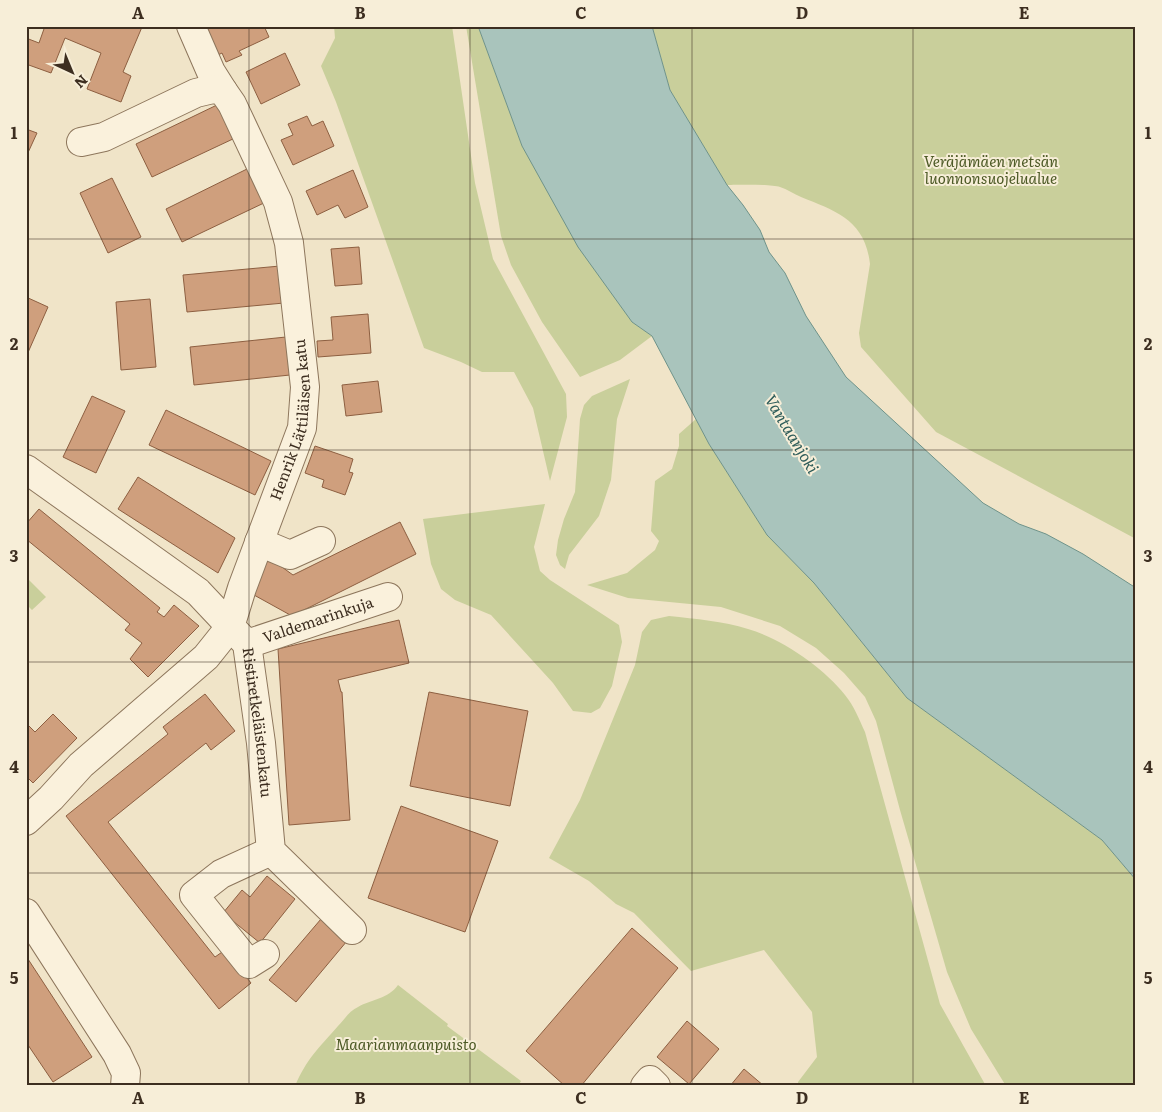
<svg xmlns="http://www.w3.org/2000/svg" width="1162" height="1112" viewBox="0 0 1162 1112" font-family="Literata,serif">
  <rect width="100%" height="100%" fill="#f0e4c8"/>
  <path fill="#c9cf9b" d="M 334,26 L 452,26 L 475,183 L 493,259 L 566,394 L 567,417 L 550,481 L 533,408 L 514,372 L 482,372 L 461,362 L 424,348 L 336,102 L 321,66 L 335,38 Z
    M 466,26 L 478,26 L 522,146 L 632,322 L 652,336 L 620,360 L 580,377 L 542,322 L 511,265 L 501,236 Z
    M 652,26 L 1136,26 L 1136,539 L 936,432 L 861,347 L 859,333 L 870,264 C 865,220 836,211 801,197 C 794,194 787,189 780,187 C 771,184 738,185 727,185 L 670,90 Z
    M 630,379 L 617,419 L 611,480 L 599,516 L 569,555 L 565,569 L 560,565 L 556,555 L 558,540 L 564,519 L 575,492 L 580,419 L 584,405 L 592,396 Z
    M 696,419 L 709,444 L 767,535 L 814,583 L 907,698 L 1102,840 L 1136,880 L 1136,1086 L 1006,1086 L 971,1029 L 947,972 L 900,810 L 876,721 L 865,697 L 844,673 L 816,648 L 780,626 L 721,607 L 628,598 L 587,585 L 627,573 L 655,550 L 659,541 L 651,531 L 655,481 L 672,469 L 679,446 L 679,434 Z
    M 545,504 L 534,547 L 540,571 L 550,580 L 619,625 L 622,642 L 612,686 L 600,708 L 591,713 L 573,711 L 553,683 L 491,615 L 455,600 L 441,589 L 431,564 L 423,519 Z
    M 26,577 L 46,597 L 32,610 L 26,604 Z
    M 669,616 C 696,619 723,621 748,629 C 782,639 824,668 845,695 C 854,706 859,719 865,732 L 940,1004 L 986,1086 L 798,1086 L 798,1082 L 817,1057 L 812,1012 L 764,950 L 691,971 L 634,913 L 616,904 L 589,881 L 549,858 L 580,800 L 635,665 L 642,632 L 651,620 Z
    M 398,985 L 448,1024 L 447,1026 L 521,1081 L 518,1086 L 295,1086 C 307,1058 319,1048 338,1026 C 345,1019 349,1011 358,1007 C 372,999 388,999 398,985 Z"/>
  <path fill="#a9c4bc" stroke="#6f938a" d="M 478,26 L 652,26 L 670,90 L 727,185 L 743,205 L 760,230 L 769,252 L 785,273 L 806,316 L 846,377 L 983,503 L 1019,524 L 1046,534 L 1083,554 L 1136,588 L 1136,880 L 1102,840 L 907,698 L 814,583 L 767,535 L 709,444 L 652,336 L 632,322 L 578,247 L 522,146 Z"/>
  <path fill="#cf9f7d" stroke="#8d5f41" d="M 45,26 L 142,27 L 123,72 L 131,76 L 121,102 L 87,89 L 101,53 L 65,38 L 51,73 L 26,64 L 26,38 L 39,43 Z
    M 207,26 L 264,26 L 269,37 L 239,51 L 242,55 L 226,62 L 222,53 L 218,55 L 205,27 Z
    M 285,53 L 300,85 L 261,104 L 246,72 Z
    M 219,104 L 235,138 L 152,177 L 136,144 Z
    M 307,116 L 312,126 L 323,121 L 334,146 L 293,165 L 281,140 L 293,135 L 288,124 Z
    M 26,129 L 37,133 L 26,157 Z
    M 249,168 L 266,202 L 182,242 L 166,209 Z
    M 353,170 L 368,207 L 345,218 L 338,205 L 317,215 L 306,191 Z
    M 112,178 L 141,237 L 108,253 L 80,193 Z
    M 359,247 L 362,284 L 335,286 L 331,249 Z
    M 280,266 L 284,303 L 187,312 L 183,275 Z
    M 26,297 L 48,307 L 26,357 Z
    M 150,299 L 156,367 L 121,370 L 116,302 Z
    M 368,314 L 371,353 L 318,357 L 317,341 L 333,340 L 331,317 Z
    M 286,337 L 290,375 L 194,385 L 190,347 Z
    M 378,381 L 382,412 L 346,416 L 342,385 Z
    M 92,396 L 125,411 L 96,473 L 63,457 Z
    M 166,410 L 271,461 L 255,495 L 149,445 Z
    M 315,446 L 353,459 L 349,472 L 353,473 L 345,495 L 322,487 L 324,480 L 305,473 Z
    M 138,477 L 235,538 L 218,573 L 118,509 Z
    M 39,509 L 160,608 L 157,612 L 164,617 L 174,605 L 199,626 L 148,677 L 130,659 L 142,643 L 125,630 L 130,624 L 26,539 L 26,524 Z
    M 400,522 L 416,554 L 292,616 L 254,595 L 268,557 L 293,575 Z
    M 399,620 L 409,663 L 338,680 L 341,692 L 342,692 L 350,820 L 289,825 L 278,649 Z
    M 429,692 L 528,711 L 510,806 L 410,786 Z
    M 205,694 L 235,731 L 211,750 L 206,743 L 108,822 L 215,957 L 225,950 L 251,983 L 219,1009 L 66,816 L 168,734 L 163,727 Z
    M 53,714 L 77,738 L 33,783 L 26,776 L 26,723 L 35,732 Z
    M 401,806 L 498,841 L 465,932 L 368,898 Z
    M 267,876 L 295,899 L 260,943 L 223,913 L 242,890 L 250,897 Z
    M 321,919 L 347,941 L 296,1002 L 269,980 Z
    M 632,928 L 678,968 L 581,1086 L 565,1086 L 526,1051 Z
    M 26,956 L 92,1057 L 53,1082 L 26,1042 Z
    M 687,1021 L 719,1049 L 689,1084 L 657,1057 Z
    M 744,1069 L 764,1086 L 730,1086 Z"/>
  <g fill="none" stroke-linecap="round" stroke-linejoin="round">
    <g stroke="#8d765c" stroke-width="30">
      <g id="minor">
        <path d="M 191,26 L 211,72 L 223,91"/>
        <path id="s1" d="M 26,469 L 198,592 L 247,644 L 261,743 L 271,851 L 352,930"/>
        <path d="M 259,542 L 290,555 L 321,541"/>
        <path id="s2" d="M 247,644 L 388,597"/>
        <path id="s3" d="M 26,821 L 51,798 L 81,765 L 206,657 L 230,627 L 242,588 L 302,428 L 305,387 L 289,243 L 278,202 L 232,104 L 223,91 L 213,89 L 196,93 L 104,137 L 81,142"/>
        <path d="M 26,913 L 117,1054 L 126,1073 L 125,1086"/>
        <path d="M 265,954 L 249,964 L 194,895 L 221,874 L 271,851"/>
        <path d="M 645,1086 L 650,1080 L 656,1086"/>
      </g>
    </g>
    <use href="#minor" stroke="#faf1dc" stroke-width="28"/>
  </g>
  <path fill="none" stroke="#3d2e20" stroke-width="1" stroke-opacity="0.55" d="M 249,26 L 249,1086M 470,26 L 470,1086M 692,26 L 692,1086M 913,26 L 913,1086M 26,239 L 1136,239M 26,450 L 1136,450M 26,662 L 1136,662M 26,873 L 1136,873"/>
  <g text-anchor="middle" stroke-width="4" stroke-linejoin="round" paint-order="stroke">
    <g font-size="15" font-style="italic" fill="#4d5a26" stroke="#f7eed8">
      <text x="991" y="167">Veräjämäen metsän<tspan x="991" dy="17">luonnonsuojelualue</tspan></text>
      <text x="406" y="1050">Maarianmaanpuisto</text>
    </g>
    <g font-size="15" fill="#3d2e20" stroke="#f7eed8">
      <text dy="5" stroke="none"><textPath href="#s3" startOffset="500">Henrik Lättiläisen katu</textPath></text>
      <text dy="5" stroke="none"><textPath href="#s2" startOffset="75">Valdemarinkuja</textPath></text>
      <text dy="5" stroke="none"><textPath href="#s1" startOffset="362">Ristiretkeläistenkatu</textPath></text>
    </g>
    <g font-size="16" font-style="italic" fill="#2f5d5a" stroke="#f7eed8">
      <text transform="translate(792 434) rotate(59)" y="6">Vantaanjoki</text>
    </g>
  </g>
  <rect width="1162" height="1112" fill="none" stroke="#f7eed8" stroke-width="55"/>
  <g transform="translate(72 72) rotate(136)" stroke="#f7eed8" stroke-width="4" paint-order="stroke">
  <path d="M0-4L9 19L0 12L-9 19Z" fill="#3d2e20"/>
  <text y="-8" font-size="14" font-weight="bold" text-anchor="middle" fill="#3d2e20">N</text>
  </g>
  <rect x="28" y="28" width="1106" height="1056" fill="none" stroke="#3d2e20" stroke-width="2"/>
  <g font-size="16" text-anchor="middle" font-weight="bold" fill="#3d2e20">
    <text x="138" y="19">A</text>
    <text x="360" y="19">B</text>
    <text x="581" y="19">C</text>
    <text x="802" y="19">D</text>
    <text x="1024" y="19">E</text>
    <text x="14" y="139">1</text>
    <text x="1148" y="139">1</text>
    <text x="14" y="350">2</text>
    <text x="1148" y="350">2</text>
    <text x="14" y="562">3</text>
    <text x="1148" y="562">3</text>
    <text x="14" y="773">4</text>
    <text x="1148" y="773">4</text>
    <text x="14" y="984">5</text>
    <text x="1148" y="984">5</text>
    <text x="138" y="1104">A</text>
    <text x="360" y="1104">B</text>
    <text x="581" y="1104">C</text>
    <text x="802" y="1104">D</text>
    <text x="1024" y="1104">E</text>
  </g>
</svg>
